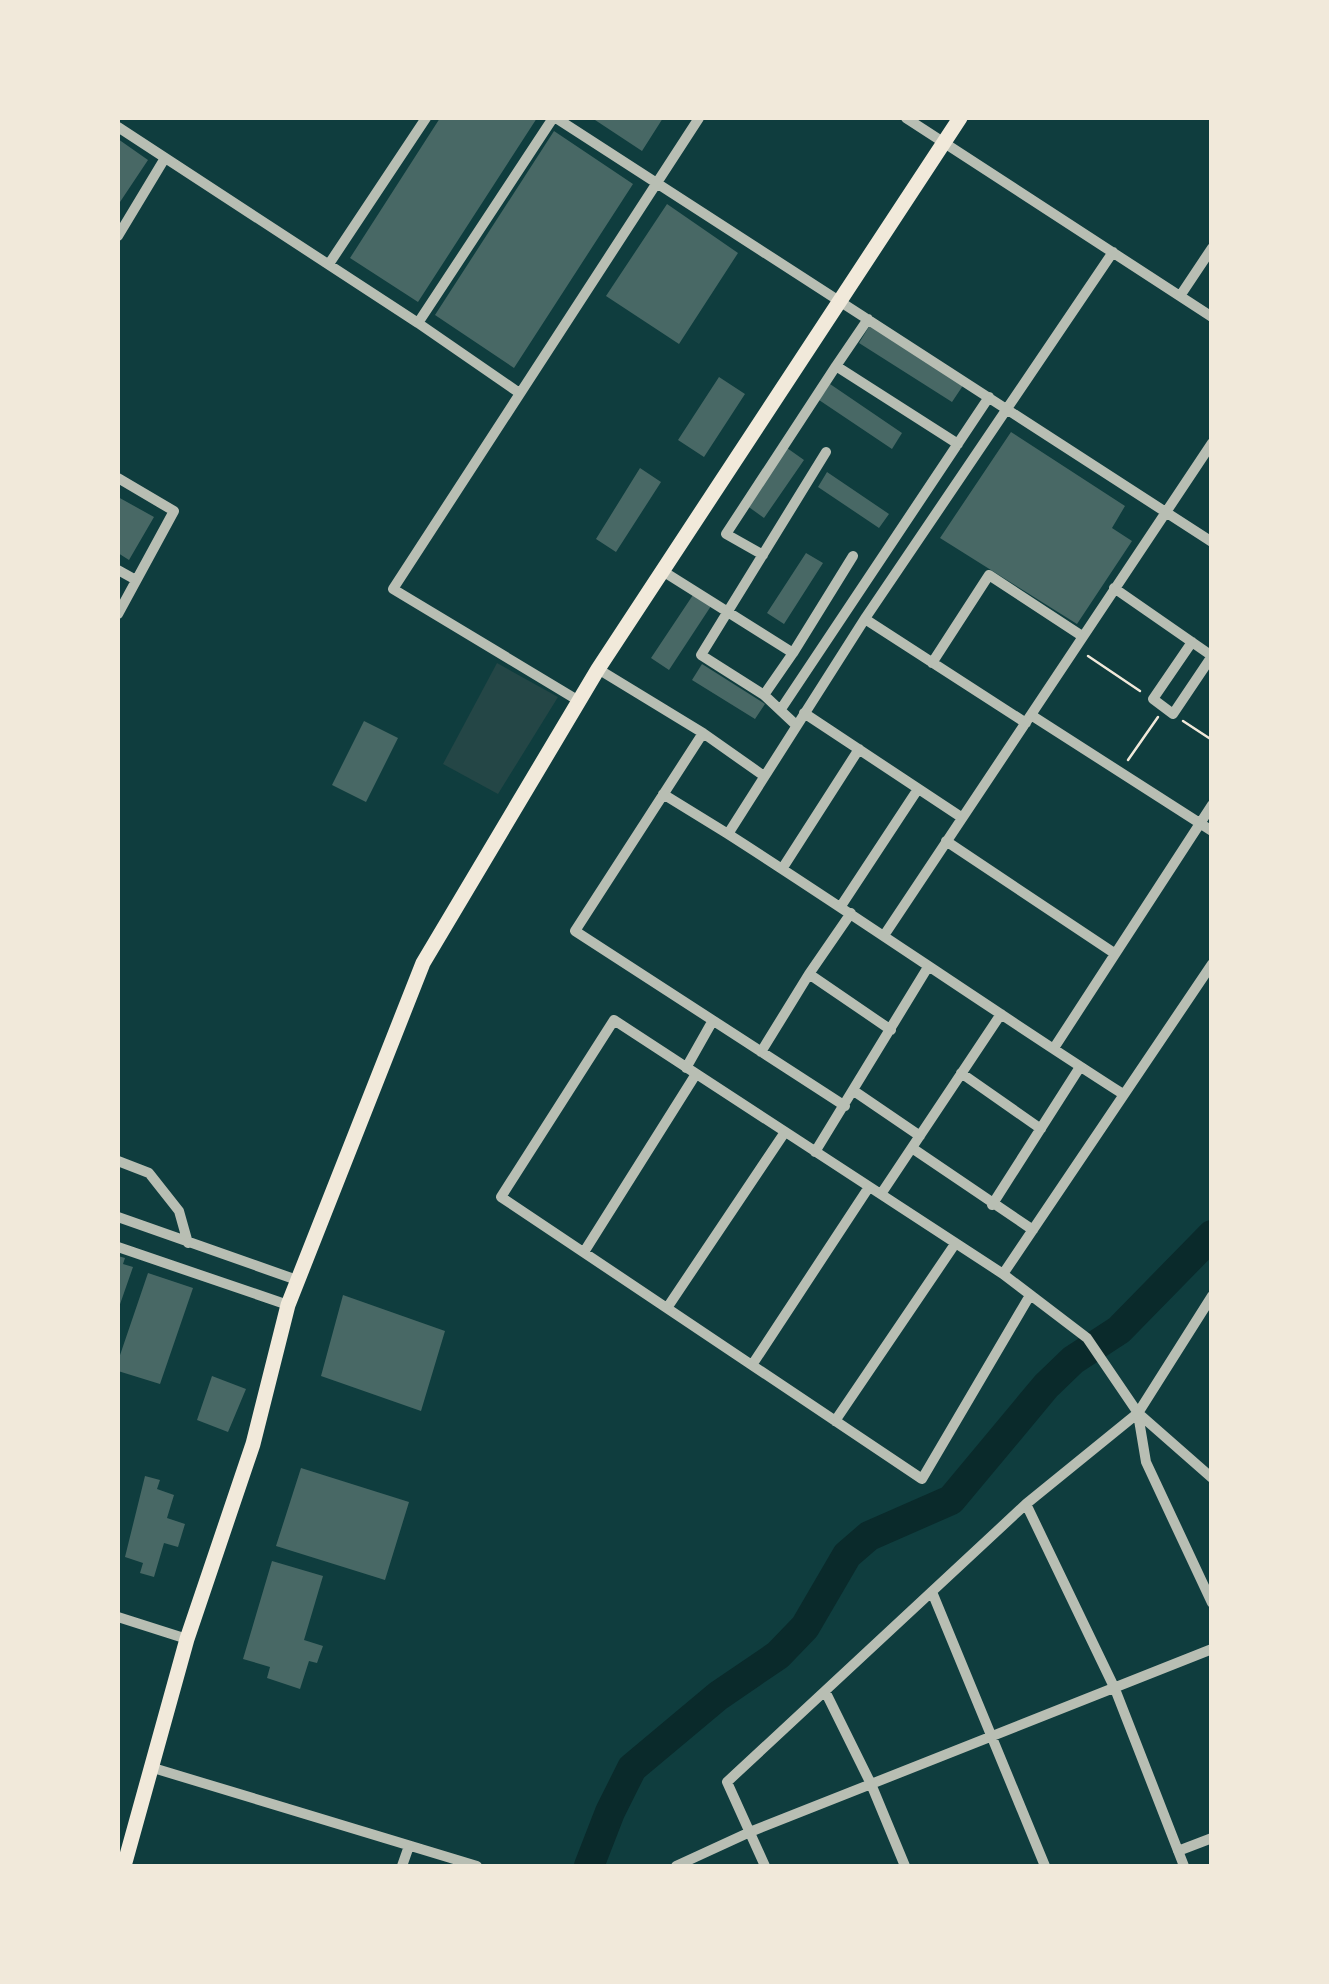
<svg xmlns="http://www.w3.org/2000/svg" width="1329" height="1984" viewBox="0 0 1329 1984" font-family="'Fira Sans Condensed',sans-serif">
  <rect width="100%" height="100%" fill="#0f3d3e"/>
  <path fill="#244646" d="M 497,663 L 558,697 L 498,794 L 443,764 Z"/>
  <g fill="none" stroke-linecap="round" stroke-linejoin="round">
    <path stroke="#0a2a2b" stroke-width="30" d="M 589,1866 L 610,1812 L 632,1768 L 718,1696 L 778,1655 L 805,1627 L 847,1555 L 869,1536 L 951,1500 L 1046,1386 L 1073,1360 L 1119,1330 L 1212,1235"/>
  </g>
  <path fill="#486865" d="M 440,118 L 537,118 L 418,302 L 350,258 Z
    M 592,118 L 663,118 L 642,151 Z
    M 554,131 L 633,184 L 514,368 L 435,315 Z
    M 118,139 L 148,160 L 118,205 Z
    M 667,204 L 738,253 L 679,344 L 606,296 Z
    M 870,325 L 964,384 L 952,402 L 859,343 Z
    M 719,377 L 745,394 L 704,457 L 678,440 Z
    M 830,384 L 902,433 L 892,449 L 819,400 Z
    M 1011,432 L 1125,506 L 1112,528 L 1132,541 L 1077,624 L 940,538 Z
    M 787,448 L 804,460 L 764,518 L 746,505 Z
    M 640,468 L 661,482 L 616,552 L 596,539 Z
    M 827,472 L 889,514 L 879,528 L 818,487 Z
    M 118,497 L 154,517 L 129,560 L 118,553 Z
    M 806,553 L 823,563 L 784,624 L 767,613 Z
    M 693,595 L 711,606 L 669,670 L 651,658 Z
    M 702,664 L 765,704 L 755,719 L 692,680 Z
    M 364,721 L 398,738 L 366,802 L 332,785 Z
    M 118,1256 L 125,1258 L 123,1264 L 133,1267 L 118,1310 Z
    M 148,1273 L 193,1288 L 160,1384 L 118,1371 L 118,1361 Z
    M 343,1295 L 445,1331 L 421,1411 L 321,1376 Z
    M 212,1376 L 246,1389 L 228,1432 L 197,1420 Z
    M 301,1468 L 409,1502 L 385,1580 L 276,1546 Z
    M 145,1476 L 160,1480 L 157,1489 L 174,1495 L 167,1518 L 185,1524 L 178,1547 L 164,1543 L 154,1577 L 140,1573 L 143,1563 L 125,1557 Z
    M 272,1561 L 323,1576 L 304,1640 L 323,1646 L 317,1663 L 309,1661 L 300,1689 L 267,1678 L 270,1667 L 243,1659 Z"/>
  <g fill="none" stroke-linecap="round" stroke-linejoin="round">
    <path stroke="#f1e9da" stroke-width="2.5" d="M 1088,656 L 1140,691
      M 1183,721 L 1212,740
      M 1128,760 L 1158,717"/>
    <path stroke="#b8beb3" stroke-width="10" d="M 556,118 L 1212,542
      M 906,118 L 1212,317
      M 118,127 L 418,323 L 518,392
      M 118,236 L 165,158
      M 1113,252 L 866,617 L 728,834 C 861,919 990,1009 1123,1094
      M 329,264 L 426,118
      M 1180,296 L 1212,248
      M 868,319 L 836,366 L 958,444
      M 418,323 L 553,118
      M 118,478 L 174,511 L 118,614
      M 763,555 L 726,534 L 836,366
      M 118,570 L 136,580
      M 661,570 L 793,653 L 764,695 L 796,725
      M 1114,588 L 1212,656
      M 865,619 L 1026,723
      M 1192,642 L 1153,699 L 1173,714 L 1212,656
      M 793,653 L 853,556
      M 932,663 L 989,575 L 1082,636
      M 598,669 L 703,733 L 764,776
      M 764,695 L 701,655 L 826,452
      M 579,701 L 393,589 L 699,118
      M 781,709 L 989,397
      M 804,713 L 961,817
      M 1031,715 L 1212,831
      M 703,733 L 575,931 L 845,1106
      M 663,794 L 728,834
      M 946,841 L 1114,953
      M 782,869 L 859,749
      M 841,906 L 918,789
      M 885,934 L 1212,443
      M 809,974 L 891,1030
      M 1054,1048 L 1212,805
      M 761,1052 L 809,974 L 851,913
      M 686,1068 L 712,1022
      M 961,1073 L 1041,1129
      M 854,1091 L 920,1136
      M 912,1148 L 1033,1230
      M 815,1152 L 928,967
      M 118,1161 L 149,1173 L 179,1211 L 188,1243
      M 881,1194 L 1001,1014
      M 992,1205 L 1080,1067
      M 118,1217 L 297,1280
      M 118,1247 L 288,1305
      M 584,1252 L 696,1074
      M 1003,1274 L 1212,964
      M 1029,1297 L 922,1479 L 501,1197 L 614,1020 L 1003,1274 L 1087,1338 L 1138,1413 L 1212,1478
      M 667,1308 L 785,1132
      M 752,1365 L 869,1187
      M 1138,1414 L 1146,1462 L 1212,1603
      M 835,1421 L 955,1244
      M 1026,1504 L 1115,1689 L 1184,1866
      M 932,1592 L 1045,1866
      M 118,1617 L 187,1639
      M 825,1691 L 871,1784 L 905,1866
      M 150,1767 L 477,1866
      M 1178,1851 L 1212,1838
      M 402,1866 L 409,1846
      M 676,1866 L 750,1832 L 1212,1649
      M 765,1866 L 727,1782 L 1026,1504 L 1138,1413 L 1212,1296"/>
    <path stroke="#f1e9da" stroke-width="15" d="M 124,1866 L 187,1639 L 253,1444 L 288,1305 L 423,963 L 598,669 L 960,118"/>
  </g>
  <rect width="1329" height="1984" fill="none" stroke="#f1e9da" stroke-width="240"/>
</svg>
